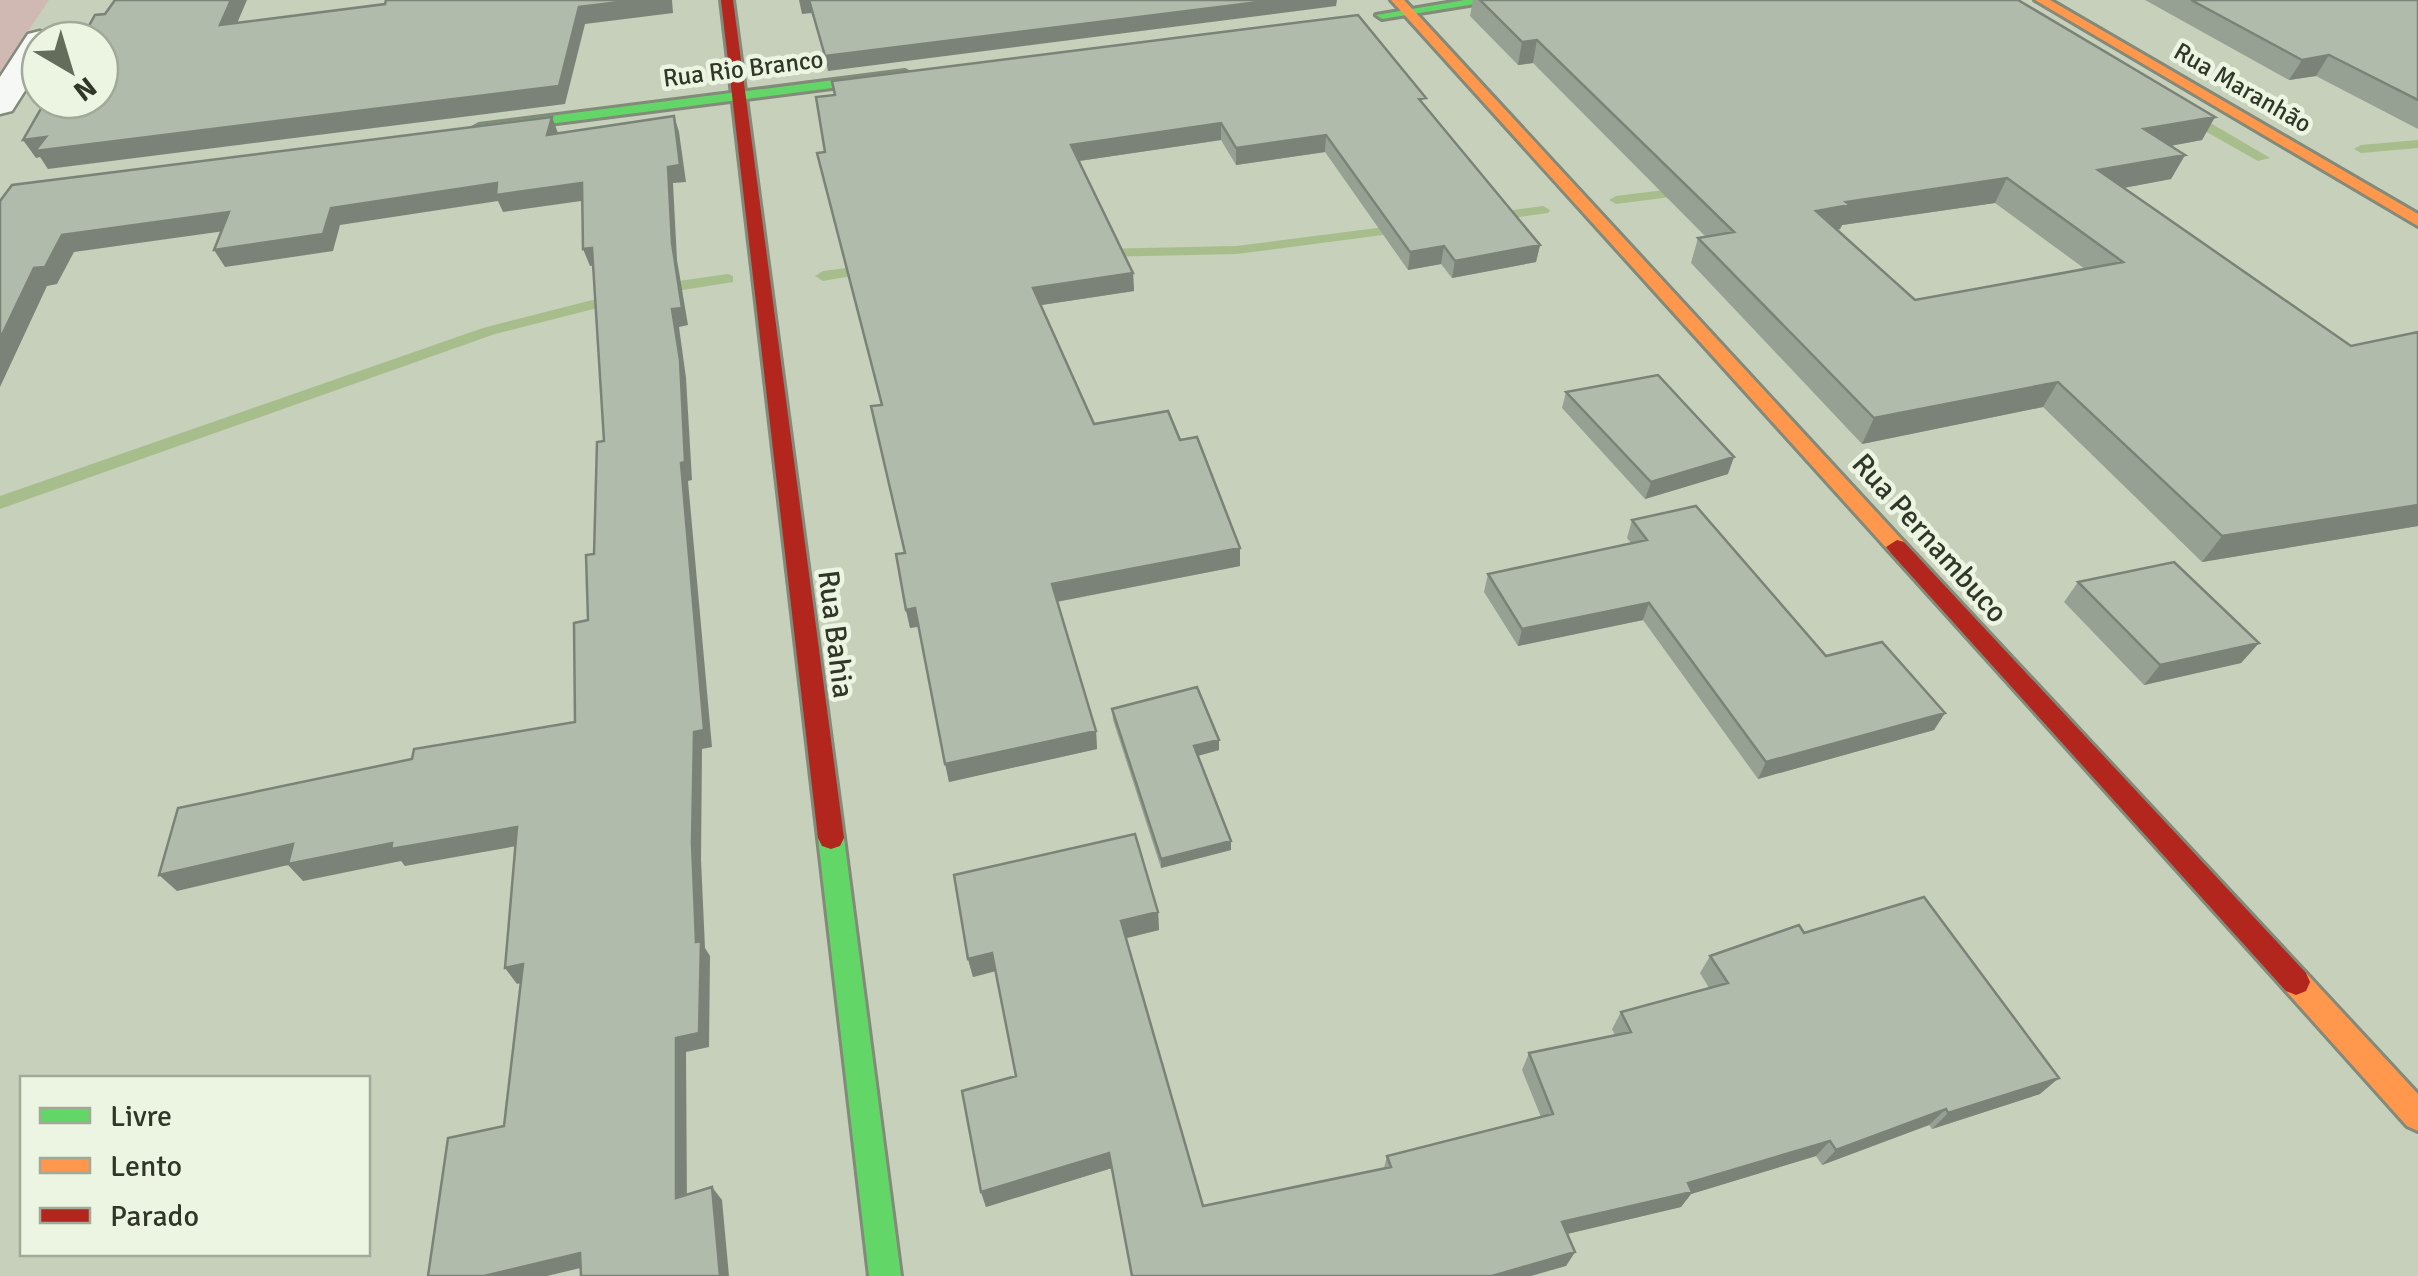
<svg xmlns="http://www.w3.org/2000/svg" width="2418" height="1276" viewBox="0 0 2418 1276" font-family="Signika,sans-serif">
  <rect width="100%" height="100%" fill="#c6d0ba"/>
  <path fill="#d1b9b3" d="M 0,0 L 49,0 L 0,73 Z"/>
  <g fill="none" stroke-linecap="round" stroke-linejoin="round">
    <path fill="#a7bd8c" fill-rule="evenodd" d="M 2180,111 L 2190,111 L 2270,158 L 2258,161 L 2180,117 Z
      M 2418,140 L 2418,148 L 2361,153 L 2354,149 L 2361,145 Z
      M 1689,187 L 1694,188 L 1694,194 L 1616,204 L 1609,200 L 1616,196 Z
      M 1543,206 L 1550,210 L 1548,213 L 1491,221 L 1484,217 L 1491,213 Z
      M 1408,224 L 1413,225 L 1413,231 L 1237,254 L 1098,257 L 1091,253 L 1098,249 L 1237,246 Z
      M 870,265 L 875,266 L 875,272 L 823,281 L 815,276 L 823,271 Z
      M 728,274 L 733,276 L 733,282 L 658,294 L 650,289 L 658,284 Z
      M 620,293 L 625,295 L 625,301 L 495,334 L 0,509 L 0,496 L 483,328 Z"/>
    <g stroke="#828a7a" stroke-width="5">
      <path id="street" d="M 40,31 L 56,40 L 40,40 L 40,67 L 12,111 L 0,114 L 0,77 L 28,34 Z"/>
    </g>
    <g stroke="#828a7a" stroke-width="6">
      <path id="fast" d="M 1465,0 L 1500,0 L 1382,19 L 1376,15 Z
        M 905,71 L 912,75 L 910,78 L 479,133 L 472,129 L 479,125 Z
        M 831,827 L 840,830 L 844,838 L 901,1276 L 869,1276 L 818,838 L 822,830 Z"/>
    </g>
    <g stroke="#828a7a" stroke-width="6">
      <path id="slow" d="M 1391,0 L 1404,0 L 1904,542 L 1908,547 L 1904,552 L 1890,552 Z
        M 2035,0 L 2050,0 L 2418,214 L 2418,226 Z
        M 2296,969 L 2306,973 L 2418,1094 L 2418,1131 L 2407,1126 L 2286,991 L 2282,982 L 2286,973 Z"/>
    </g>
    <g stroke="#828a7a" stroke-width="6">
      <path id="jam" d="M 721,0 L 733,0 L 844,838 L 840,846 L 831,849 L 822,846 L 818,838 Z
        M 1897,540 L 1904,542 L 2306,973 L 2310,982 L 2306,991 L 2296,995 L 2286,991 L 1890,552 L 1886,547 Z"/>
    </g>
    <use href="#street" fill="#f6f8f5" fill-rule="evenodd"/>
    <use href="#fast" fill="#63d668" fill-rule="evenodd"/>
    <use href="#slow" fill="#ff974d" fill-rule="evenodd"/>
    <use href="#jam" fill="#b3261e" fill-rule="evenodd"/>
  </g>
  <path fill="#97a193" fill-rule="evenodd" d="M 1473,0 L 2018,0 L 2215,117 L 2202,140 L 2170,146 L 2185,155 L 2171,179 L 2123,188 L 2351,346 L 2418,332 L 2418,526 L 2202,562 L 2043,407 L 1862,444 L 1691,263 L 1698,238 L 1706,237 L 1533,63 L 1518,65 L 1470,16 ZM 1995,203 L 2085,269 L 1915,300 L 1838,230 L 1840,229 L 1842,225 Z
    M 2145,0 L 2418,0 L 2418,129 L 2316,76 L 2289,80 Z
    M 832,81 L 1425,107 L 1540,245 L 1536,262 L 1452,278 L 1441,264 L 1408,270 L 1325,152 L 1236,165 L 1221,140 L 1079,161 L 1133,273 L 1134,291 L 1041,305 L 1094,424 L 1180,440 L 1240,566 L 1057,602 L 1096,731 L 1097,749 L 949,782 L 919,627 L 910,628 L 906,610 L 905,553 Z
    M 1566,392 L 1728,474 L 1645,499 L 1562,408 Z
    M 1632,520 L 1826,656 L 1945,713 L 1934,730 L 1758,779 L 1643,620 L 1518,646 L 1484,592 L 1488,574 L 1631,543 L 1627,538 Z
    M 2078,582 L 2259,643 L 2241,663 L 2144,685 L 2064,602 Z
    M 1112,709 L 1219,750 L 1197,756 L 1231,841 L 1231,850 L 1161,868 L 1113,720 Z
    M 1158,912 L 1159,930 L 1126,938 L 1203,1206 L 1384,1168 L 1387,1156 L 1541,1117 L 1522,1070 L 1529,1053 L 1615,1035 L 1612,1029 L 1621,1012 L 1709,988 L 1700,973 L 1710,956 L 1804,933 L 2040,1094 L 1932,1129 L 1929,1125 L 1822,1165 L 1816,1156 L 1691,1194 L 1681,1207 L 1567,1234 L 1575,1252 L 1566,1266 L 1132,1276 L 1112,1168 L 986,1207 L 981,1192 L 1016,1076 L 995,971 L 973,977 L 968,959 Z"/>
  <path fill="#7b8378" d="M 231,0 L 247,0 L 229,42 L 220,25 Z
    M 637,0 L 672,0 L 673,13 L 585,24 L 565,104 L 48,169 L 40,157 L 36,158 L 23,140 L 579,7 Z
    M 799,0 L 809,0 L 812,13 L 802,14 Z
    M 1275,0 L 1337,0 L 1336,6 L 828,71 L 825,56 Z
    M 1537,40 L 1533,63 L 1518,65 L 1522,42 Z
    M 2329,55 L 2316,76 L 2289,80 L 2302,60 Z
    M 674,116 L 679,132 L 686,182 L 673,183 L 677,260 L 688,325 L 679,327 L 686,378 L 692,480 L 688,481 L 712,747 L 702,749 L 701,860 L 705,948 L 710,956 L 709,1047 L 686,1052 L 687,1211 L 676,1198 L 676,1038 L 696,942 L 681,463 L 672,309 L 668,167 Z
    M 552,117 L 558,133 L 547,135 Z
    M 2215,117 L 2202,140 L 2131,153 L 2144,129 Z
    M 1221,123 L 1221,140 L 1072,162 L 1071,145 Z
    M 1326,135 L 1325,152 L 1236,165 L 1236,148 Z
    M 2185,155 L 2171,179 L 2086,195 L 2098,170 Z
    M 2007,178 L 1995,203 L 1842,225 L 1840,229 L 1807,235 L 1816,211 L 1846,202 Z
    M 497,183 L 582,183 L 588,200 L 503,212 L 498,201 L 340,225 L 333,251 L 225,267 L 214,250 L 331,208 Z
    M 229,212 L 239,229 L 74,252 L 57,284 L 47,286 L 0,387 L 0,339 L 34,268 L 62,235 Z
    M 1540,245 L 1536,262 L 1452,278 L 1455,261 Z
    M 1444,246 L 1441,264 L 1408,270 L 1410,252 Z
    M 592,248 L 598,265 L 590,266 L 583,249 Z
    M 1133,273 L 1134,291 L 1035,306 L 1033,288 Z
    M 2058,382 L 2043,407 L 1862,444 L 1874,418 Z
    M 1734,457 L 1728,474 L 1645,499 L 1651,482 Z
    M 2418,505 L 2418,526 L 2202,562 L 2222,536 Z
    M 1240,548 L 1240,566 L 1055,602 L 1052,584 Z
    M 1649,603 L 1643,620 L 1518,646 L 1522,629 Z
    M 915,608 L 920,626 L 910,628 L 906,610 Z
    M 2259,643 L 2241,663 L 2144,685 L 2160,665 Z
    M 1945,713 L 1934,730 L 1758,779 L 1766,762 Z
    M 1096,731 L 1097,749 L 949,782 L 945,764 Z
    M 1219,740 L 1219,750 L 1194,757 L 1194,746 Z
    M 517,827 L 528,844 L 405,866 L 401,861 L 303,881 L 288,865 L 177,891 L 159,875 L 293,844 L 392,843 Z
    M 1231,841 L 1231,850 L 1161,868 L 1161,859 Z
    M 1158,912 L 1159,930 L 1123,939 L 1121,921 Z
    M 992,953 L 996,971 L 973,977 L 968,959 Z
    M 523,964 L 536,979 L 517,984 L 505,968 Z
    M 2059,1078 L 2040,1094 L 1932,1129 L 1948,1113 Z
    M 1946,1109 L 1929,1125 L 1822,1165 L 1836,1150 Z
    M 1830,1141 L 1816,1156 L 1691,1194 L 1681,1207 L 1554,1237 L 1562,1222 Z
    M 1109,1153 L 1112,1168 L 986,1207 L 981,1192 Z
    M 712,1187 L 722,1200 L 729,1276 L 720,1276 Z
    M 1575,1252 L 1566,1266 L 1531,1276 L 1492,1276 Z
    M 580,1253 L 593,1265 L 547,1276 L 484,1276 Z"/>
  <path fill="#b0bbab" stroke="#7b8378" stroke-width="2.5" fill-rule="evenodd" d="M 115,0 L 231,0 L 220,25 L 385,4 L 386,0 L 637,0 L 579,7 L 559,86 L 35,151 L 46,137 L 23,140 L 46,100 L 100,100 L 100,40 L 81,40 L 95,15 L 105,14 Z
    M 809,0 L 1275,0 L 825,56 Z
    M 1480,0 L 2018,0 L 2215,117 L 2144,129 L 2185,155 L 2098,170 L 2351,346 L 2418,332 L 2418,505 L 2222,536 L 2058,382 L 1874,418 L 1698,238 L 1734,232 L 1537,40 L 1522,42 ZM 2007,178 L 2123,262 L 1915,300 L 1816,211 L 1850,205 L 1846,202 Z
    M 2191,0 L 2418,0 L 2418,100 L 2329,55 L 2302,60 Z
    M 1358,15 L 1426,98 L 1419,99 L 1540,245 L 1455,261 L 1444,246 L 1410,252 L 1326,135 L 1236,148 L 1221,123 L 1071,145 L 1133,273 L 1033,288 L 1094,424 L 1168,411 L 1180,440 L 1197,437 L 1240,548 L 1052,584 L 1096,731 L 945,764 L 915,608 L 906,610 L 896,554 L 905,553 L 871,406 L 882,405 L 817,153 L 825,152 L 816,97 L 835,95 L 832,81 Z
    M 674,116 L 680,165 L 668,167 L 672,243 L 682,308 L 672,309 L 680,360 L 685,462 L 681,463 L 704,730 L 694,732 L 692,843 L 696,942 L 701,941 L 699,1033 L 676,1038 L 676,1198 L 712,1187 L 720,1276 L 581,1276 L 580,1253 L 484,1276 L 428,1276 L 448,1138 L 504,1126 L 523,964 L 505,968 L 517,827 L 391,849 L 392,843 L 288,864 L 293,844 L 159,875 L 178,808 L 412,759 L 414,749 L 575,722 L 574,623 L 588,620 L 586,555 L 594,554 L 597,442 L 604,441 L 592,248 L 583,249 L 582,183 L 496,195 L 497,183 L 331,208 L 323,234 L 214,250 L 229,212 L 62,235 L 45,267 L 34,268 L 0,339 L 0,201 L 12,185 L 552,117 L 547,135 Z
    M 1658,375 L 1734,457 L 1651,482 L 1566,392 Z
    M 1696,506 L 1826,656 L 1882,642 L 1945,713 L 1766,762 L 1649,603 L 1522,629 L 1488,574 L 1647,540 L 1632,520 Z
    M 2174,562 L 2259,643 L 2160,665 L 2078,582 Z
    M 1197,687 L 1219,740 L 1194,746 L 1231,841 L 1161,859 L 1112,709 Z
    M 1135,834 L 1158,912 L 1121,921 L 1203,1206 L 1391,1167 L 1387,1156 L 1553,1114 L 1529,1053 L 1631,1032 L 1621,1012 L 1728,983 L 1710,956 L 1799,925 L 1804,933 L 1924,897 L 2059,1078 L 1948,1113 L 1946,1109 L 1836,1150 L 1830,1141 L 1688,1183 L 1692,1192 L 1562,1222 L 1575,1252 L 1492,1276 L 1132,1276 L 1109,1153 L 981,1192 L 962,1091 L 1016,1076 L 992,953 L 968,959 L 954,875 Z"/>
  <g text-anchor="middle" stroke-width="9" stroke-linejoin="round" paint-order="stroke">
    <g font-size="25" fill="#303728" stroke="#ecf5e2">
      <text transform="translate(743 68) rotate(-7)" y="9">Rua Rio Branco</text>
      <text transform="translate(2243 87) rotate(30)" y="9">Rua Maranhão</text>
    </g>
    <g font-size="30" fill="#303728" stroke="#ecf5e2">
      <text transform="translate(1930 538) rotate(48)" y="10">Rua Pernambuco</text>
      <text transform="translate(836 634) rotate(83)" y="10">Rua Bahia</text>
    </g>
  </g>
  <rect x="20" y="1076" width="350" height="180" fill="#ecf5e2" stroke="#a1a998" stroke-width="2.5"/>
  <rect x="40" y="1108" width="50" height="15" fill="#63d668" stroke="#a1a998" stroke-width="2.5"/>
  <text x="110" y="1126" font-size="30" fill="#303728">Livre</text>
  <rect x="40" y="1158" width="50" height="15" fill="#ff974d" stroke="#a1a998" stroke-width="2.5"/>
  <text x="110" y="1176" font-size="30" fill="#303728">Lento</text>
  <rect x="40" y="1208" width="50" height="15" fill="#b3261e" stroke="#a1a998" stroke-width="2.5"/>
  <text x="110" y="1226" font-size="30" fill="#303728">Parado</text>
  <g transform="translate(70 70) rotate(142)"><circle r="48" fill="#ecf5e2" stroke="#a1a998" stroke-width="2.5"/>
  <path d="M0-8L18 38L0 25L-18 38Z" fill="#646d5b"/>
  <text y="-15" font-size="28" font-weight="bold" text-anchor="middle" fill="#303728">N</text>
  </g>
</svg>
